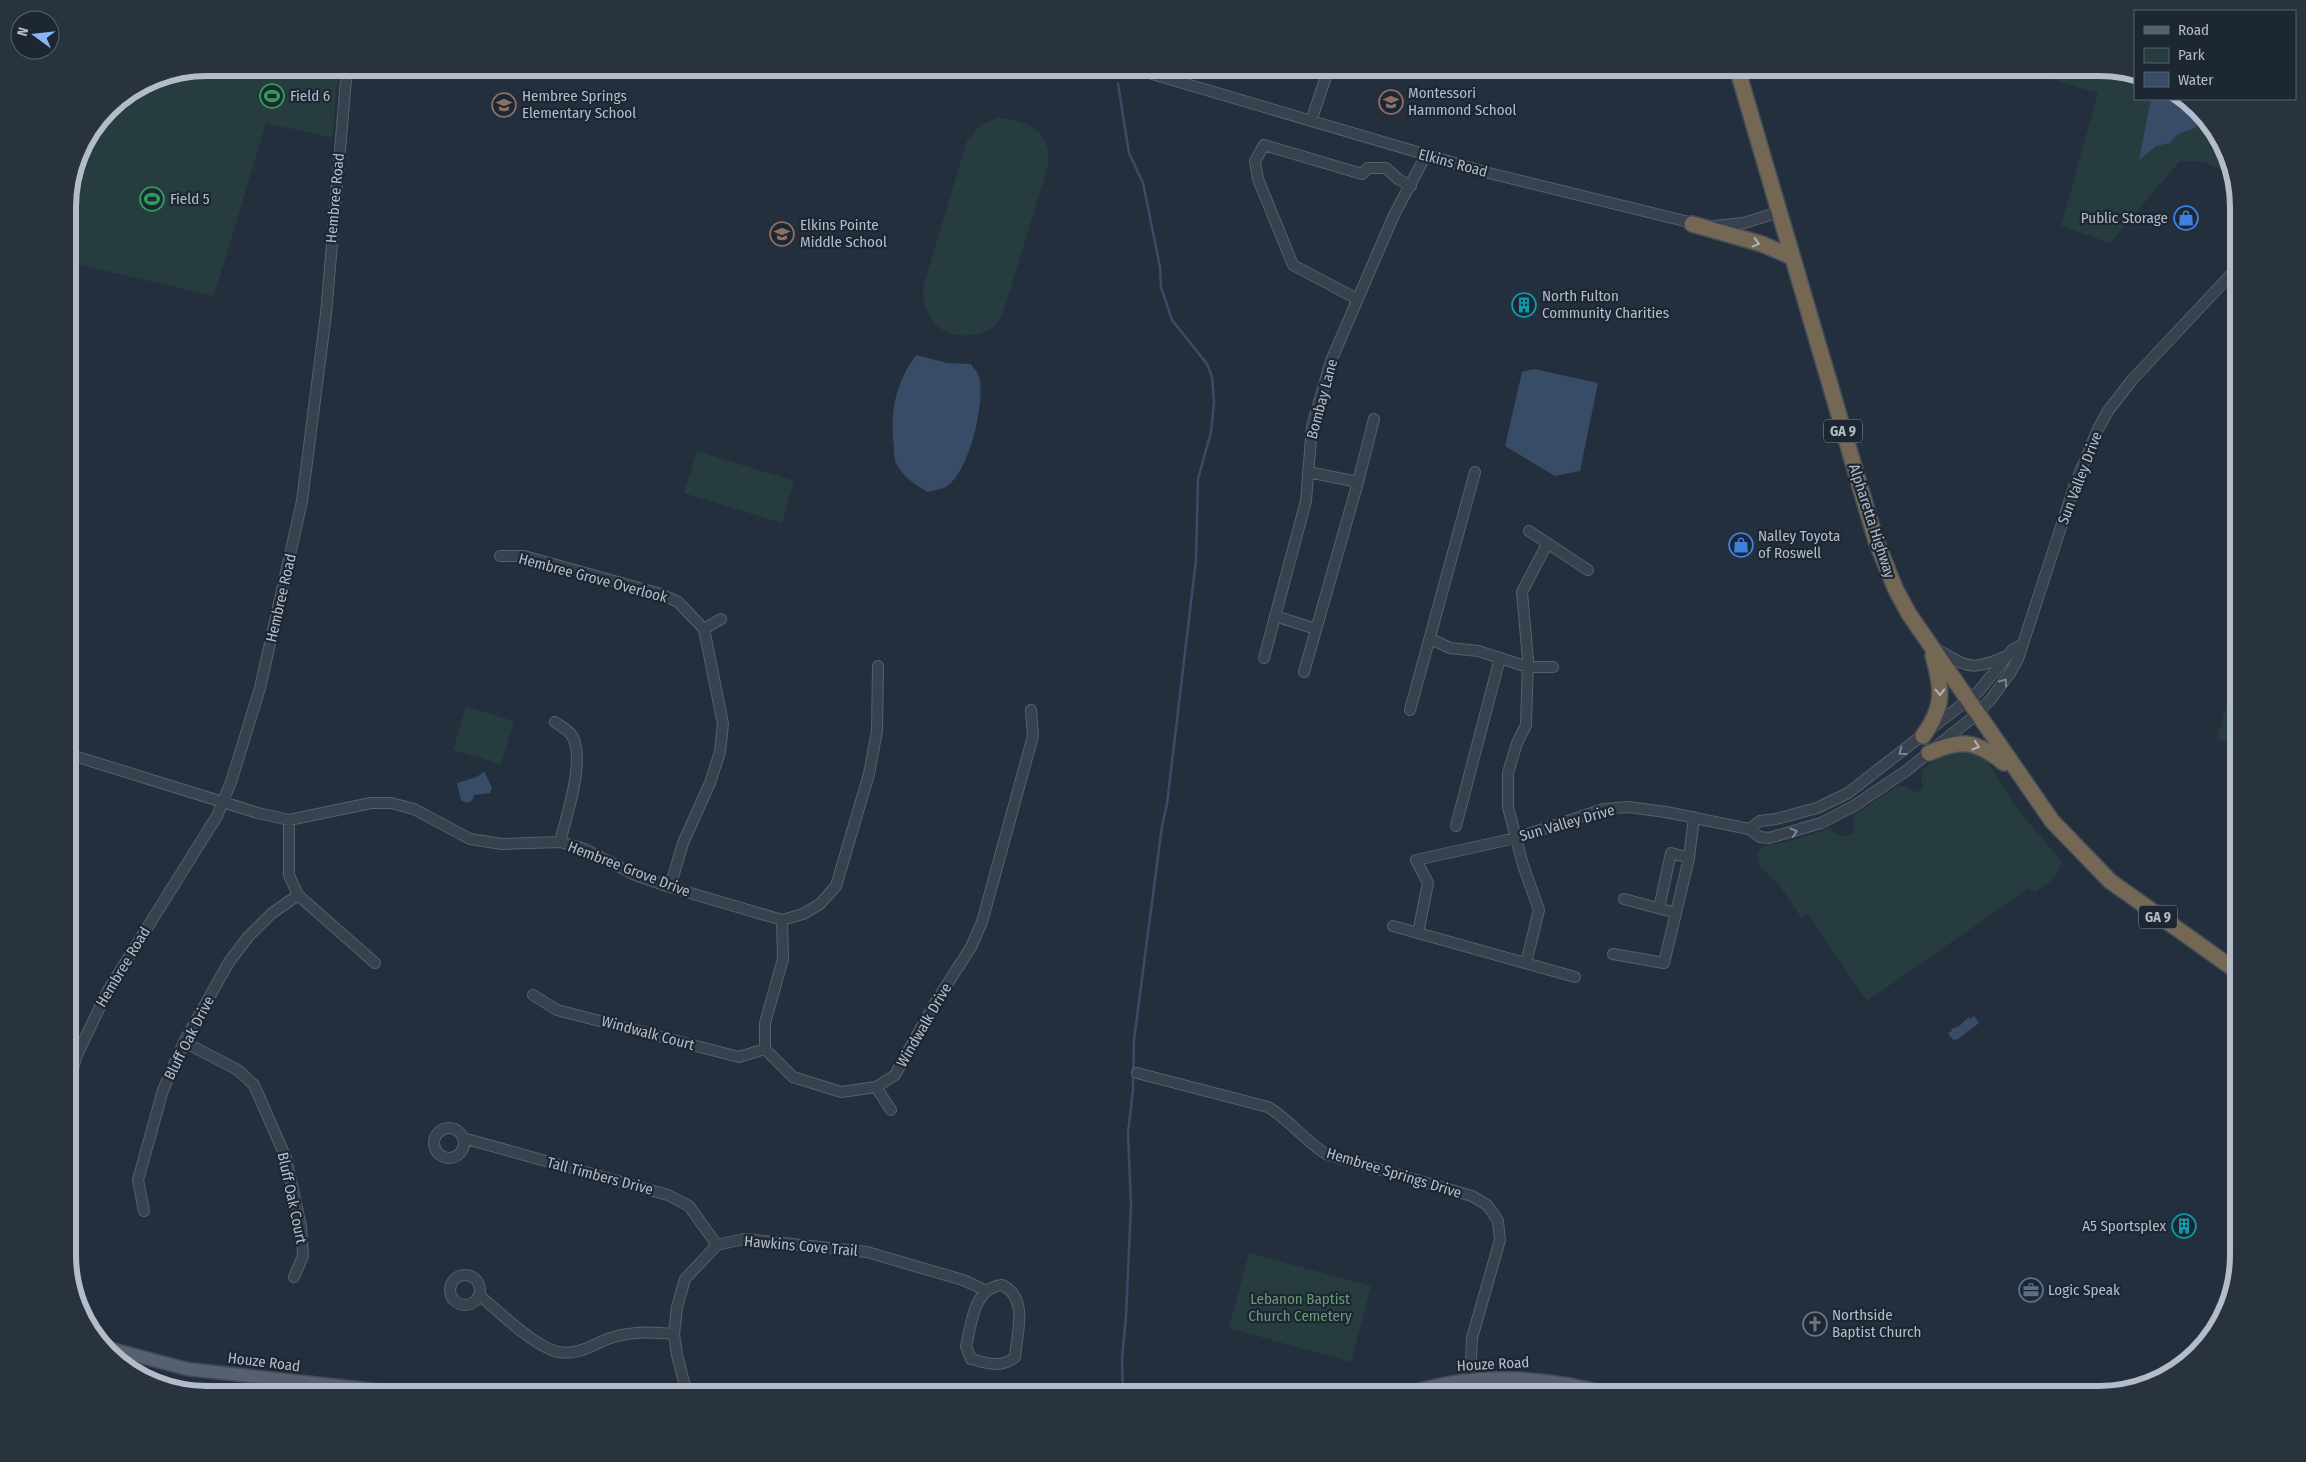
<svg xmlns="http://www.w3.org/2000/svg" width="2306" height="1462" viewBox="0 0 2306 1462" font-family="'Fira Sans Condensed',sans-serif">
  <rect width="100%" height="100%" fill="#242f3e"/>
  <path fill="#263c3f" d="M 207,68 L 342,68 L 336,89 L 333,138 L 266,123 L 214,296 L 68,262 L 68,198 L 78,153 L 109,108 L 154,78 Z
    M 1984,68 L 2099,68 L 2135,78 L 2135,99 L 2184,99 L 2220,138 L 2229,173 L 2204,162 L 2180,161 L 2110,243 L 2061,226 L 2098,93 L 2054,80 Z
    M 998,118 C 1028,119 1053,133 1048,166 L 1003,313 C 1000,317 997,323 994,326 C 989,331 979,334 972,335 C 941,339 923,318 923,288 L 967,141 L 980,126 Z
    M 697,451 L 794,481 L 782,523 L 684,493 Z
    M 2238,665 L 2238,746 L 2217,739 Z
    M 466,707 L 514,721 L 501,764 L 453,750 Z
    M 1952,749 L 1982,752 L 2013,803 L 2061,861 C 2059,878 2048,883 2035,892 L 2029,888 L 1867,1001 L 1808,914 L 1801,917 L 1779,885 L 1760,866 L 1757,855 L 1762,848 L 1768,845 L 1786,842 L 1829,829 L 1842,837 L 1853,833 L 1854,815 L 1898,786 L 1909,787 L 1915,793 L 1923,788 L 1921,780 L 1923,769 Z
    M 1249,1253 L 1371,1286 L 1351,1362 L 1229,1328 Z"/>
  <path fill="#394c67" d="M 2151,99 L 2184,99 L 2203,119 L 2195,128 L 2178,134 L 2170,143 L 2156,146 L 2139,160 Z
    M 916,355 L 947,363 L 971,364 C 973,368 978,372 979,377 C 986,401 969,472 947,486 C 943,489 934,490 928,492 C 915,485 905,478 897,465 C 894,460 894,452 894,446 C 889,412 896,383 916,355 Z
    M 1534,369 L 1598,383 L 1580,471 L 1555,476 L 1505,446 L 1522,372 Z
    M 483,772 L 485,773 L 492,788 L 490,793 L 474,795 L 472,801 L 467,803 L 461,800 L 457,783 L 477,777 Z
    M 1974,1016 L 1979,1023 L 1958,1039 L 1953,1040 L 1948,1033 L 1952,1031 L 1951,1029 L 1959,1026 L 1969,1017 L 1970,1019 Z"/>
  <g fill="none" stroke-linecap="round" stroke-linejoin="round">
    <path stroke="#394c67" stroke-width="2.5" d="M 1118,84 L 1129,153 L 1143,183 L 1160,267 L 1161,287 L 1172,320 L 1207,364 L 1212,377 L 1214,402 L 1211,432 L 1198,479 L 1196,560 L 1167,804 L 1162,826 L 1134,1040 L 1133,1090 L 1128,1133 L 1131,1205 L 1126,1316 L 1122,1360 L 1123,1394"/>
    <g stroke="#565f6c" stroke-width="12">
      <path id="minor" d="M 1132,68 L 1485,172 L 1697,224
        M 1311,121 L 1329,68
        M 1714,226 L 1744,223 L 1779,212
        M 1357,299 L 1293,265 L 1258,179 L 1255,161 L 1264,145 L 1362,174 L 1368,168 L 1386,168 L 1398,179 L 1411,186
        M 1308,472 L 1358,482 L 1374,419
        M 1529,531 L 1588,570
        M 500,556 L 524,556 L 661,594 L 678,602 L 704,629 L 723,724 L 720,752 L 710,783 L 683,843 L 670,887
        M 1275,616 L 1316,629
        M 704,629 L 721,619
        M 1431,639 L 1450,648 L 1478,651 L 1528,667 L 1553,667
        M 1936,649 C 1969,667 1969,672 2007,656
        M 1264,658 L 1306,501 L 1312,426 L 1331,361 L 1394,215 L 1426,155
        M 1304,672 L 1358,482
        M 1410,710 L 1475,472
        M 555,722 C 559,725 566,729 570,733 C 588,754 566,817 560,842
        M 68,754 L 258,813 L 289,820 L 371,803 L 391,803 L 414,809 L 470,839 L 502,844 L 560,842 L 585,849 L 635,875 L 670,887 L 782,920 L 803,914 L 820,904 L 836,886 L 869,774 L 877,731 L 878,666
        M 289,820 L 289,875 L 298,895 L 375,963
        M 1456,826 L 1500,658
        M 1749,829 L 1760,821 L 1776,819 L 1817,808 L 1848,793 L 1978,692 L 2013,649 L 2021,645
        M 1624,899 L 1676,913
        M 1659,908 L 1671,853 L 1689,858
        M 782,920 L 783,959 L 765,1023 L 765,1049 L 793,1077 L 841,1092 L 876,1087 L 895,1075 L 932,1008 L 971,947 L 982,922 L 1033,736 L 1031,710
        M 1393,926 L 1575,977
        M 1418,933 L 1428,883 L 1416,860 L 1516,838 L 1604,809 L 1628,807 L 1666,812 L 1749,829 L 1760,837 L 1769,838 L 1821,823 L 1854,806 L 1906,771 L 1977,714 L 1991,699 L 2010,673 L 2018,659 L 2075,484 L 2098,429 L 2108,411 L 2132,380 L 2238,267
        M 1613,954 L 1664,963 L 1689,858 L 1694,817
        M 1526,963 L 1539,910 L 1523,865 L 1508,807 L 1508,773 L 1517,743 L 1526,725 L 1528,660 L 1522,592 L 1547,544
        M 533,995 L 557,1010 L 739,1057 L 765,1049
        M 184,1042 L 238,1070 L 254,1085 L 286,1158 L 301,1226 L 303,1256 L 294,1277
        M 1137,1073 L 1268,1107 C 1290,1120 1304,1140 1326,1154 L 1472,1196 L 1487,1205 L 1493,1213 L 1498,1221 L 1500,1240 L 1472,1338 L 1470,1379
        M 68,1085 L 77,1055 L 107,992 L 217,816 L 231,782 L 260,688 L 302,501 L 326,314 L 347,68
        M 876,1087 L 891,1110
        M434 1143a15 15 0 1 1 30 0a15 15 0 1 1-30 0Z
        M 463,1138 L 668,1195 L 689,1206 L 717,1245
        M 144,1211 L 138,1180 L 163,1090 L 184,1042 L 229,962 L 248,937 L 271,914 L 298,895
        M450 1290a15 15 0 1 1 30 0a15 15 0 1 1-30 0Z
        M 1002,1285 C 1029,1298 1017,1332 1015,1357 C 1001,1369 987,1363 971,1359 L 966,1346 C 972,1323 973,1288 1002,1285 Z
        M 479,1295 C 497,1310 537,1349 559,1352 C 581,1356 595,1342 614,1337 C 635,1331 653,1332 674,1334
        M 265,1394 L 268,1379
        M 687,1394 L 677,1355 L 674,1334 L 677,1307 L 685,1279 L 717,1245 L 744,1239 L 867,1252 L 963,1280 L 985,1290"/>
    </g>
    <g stroke="#414a57" stroke-width="15">
      <path id="major" d="M 108,1348 L 187,1369 L 412,1394
        M 1406,1394 C 1474,1371 1543,1375 1611,1394"/>
    </g>
    <g stroke="#434c59" stroke-width="18">
      <path id="highway" d="M 1737,68 L 1876,541 L 1896,590 L 1909,614 L 2052,821 L 2110,881 L 2238,972
        M 1692,224 L 1762,244 L 1792,257
        M 1923,736 C 1944,707 1943,690 1933,656
        M 1929,753 C 1961,739 1976,740 2004,763"/>
    </g>
    <use href="#minor" stroke="#38414e" stroke-width="10"/>
    <use href="#major" stroke="#56606e" stroke-width="12"/>
    <use href="#highway" stroke="#746855" stroke-width="15"/>
  </g>
  <defs><path id="oneway-chevron" d="M-2-3.5L2.5 0L-2 3.5" fill="none" stroke-width="1.6" stroke-linecap="round" stroke-linejoin="round" transform="scale(1.25)"/></defs>
  <g stroke="#aeb4bd">
    <use href="#oneway-chevron" transform="translate(1756 243) rotate(15)"/>
    <use href="#oneway-chevron" transform="translate(1940 692) rotate(88)"/>
    <use href="#oneway-chevron" transform="translate(1976 746) rotate(18)"/>
  </g>
  <g stroke="#7c8592">
    <use href="#oneway-chevron" transform="translate(2004 682) rotate(-54)"/>
    <use href="#oneway-chevron" transform="translate(1902 752) rotate(144)"/>
    <use href="#oneway-chevron" transform="translate(1794 832) rotate(-16)"/>
  </g>
  <defs>
    <g id="stadium-ring" transform="scale(1.25)"><circle r="9.5" fill="#1d2633" stroke="#2e9e5b" stroke-width="1.5"/><path d="M0-5a6.5 5 0 1 0 0 10a6.5 5 0 1 0 0-10ZM-3.5-1.8h7v3.6h-7Z" fill="#2e9e5b"/></g>
    <g id="school-ring" transform="scale(1.25)"><circle r="9.5" fill="#1d2633" stroke="#8d6e63" stroke-width="1.5"/><path d="M0-5L7-2L0 1L-7-2ZM-4 1L0 2.5L4 1V4Q0 6-4 4Z" fill="#8d6e63"/></g>
    <g id="shop-ring" transform="scale(1.25)"><circle r="9.5" fill="#1d2633" stroke="#3f7fe0" stroke-width="1.5"/><path d="M-5-2.5h2.3a2.7 3.5 0 0 1 5.4 0H5L5.5 6h-11ZM-1.5-2.5h3a1.5 2.3 0 0 0-3 0Z" fill="#3f7fe0"/></g>
    <g id="building-ring" transform="scale(1.25)"><circle r="9.5" fill="#1d2633" stroke="#0f9aa8" stroke-width="1.5"/><path d="M-4-6H4V6H1V3H-1V6H-4ZM-2.5-4.3h1.7v1.8h-1.7ZM.8-4.3h1.7v1.8H.8ZM-2.5-1h1.7V.8h-1.7ZM.8-1h1.7V.8H.8Z" fill="#0f9aa8"/></g>
    <g id="office-ring" transform="scale(1.25)"><circle r="9.5" fill="#1d2633" stroke="#5c6f8a" stroke-width="1.5"/><path d="M-6-3h4V-5.5h4V-3h4V5H-6ZM-1-4.5V-3h2v-1.5ZM-6 0V1H6V0Z" fill="#5c6f8a"/></g>
    <g id="church-ring" transform="scale(1.25)"><circle r="9.5" fill="#1d2633" stroke="#6b7280" stroke-width="1.5"/><path d="M-1.2-6h2.4v3.5h3.3v2.4h-3.3V6h-2.4V-.1h-3.3v-2.4h3.3Z" fill="#6b7280"/></g>
  </defs>
  <g fill-rule="evenodd">
    <use href="#stadium-ring" x="272" y="96"/>
    <use href="#school-ring" x="1391" y="102"/>
    <use href="#school-ring" x="504" y="105"/>
    <use href="#stadium-ring" x="152" y="199"/>
    <use href="#shop-ring" x="2186" y="218"/>
    <use href="#school-ring" x="782" y="234"/>
    <use href="#building-ring" x="1524" y="305"/>
    <use href="#shop-ring" x="1741" y="545"/>
    <use href="#building-ring" x="2184" y="1226"/>
    <use href="#office-ring" x="2031" y="1290"/>
    <use href="#church-ring" x="1815" y="1324"/>
  </g>
  <g text-anchor="middle" stroke-width="4.5" stroke-linejoin="round" paint-order="stroke">
    <g fill="#1d2633" stroke="#878f9c" stroke-width="1">
      <rect x="1824" y="419.5" width="38" height="23" rx="4"/>
      <rect x="2139" y="905.5" width="38" height="23" rx="4"/>
    </g>
    <g font-size="14" font-weight="bold" fill="#b4bcc9">
      <text x="1843" y="436">GA 9</text>
      <text x="2158" y="922">GA 9</text>
    </g>
    <g font-size="15" fill="#b4bcc9" stroke="#1d2633" text-anchor="start">
      <text x="1408" y="98">Montessori<tspan x="1408" dy="17">Hammond School</tspan></text>
      <text x="290" y="101">Field 6</text>
      <text x="522" y="101">Hembree Springs<tspan x="522" dy="17">Elementary School</tspan></text>
      <text x="170" y="204">Field 5</text>
      <text x="2168" y="223" text-anchor="end">Public Storage</text>
      <text x="800" y="230">Elkins Pointe<tspan x="800" dy="17">Middle School</tspan></text>
      <text x="1542" y="301">North Fulton<tspan x="1542" dy="17">Community Charities</tspan></text>
      <text x="1758" y="541">Nalley Toyota<tspan x="1758" dy="17">of Roswell</tspan></text>
      <text x="2166" y="1231" text-anchor="end">A5 Sportsplex</text>
      <text x="2048" y="1295">Logic Speak</text>
      <text x="1832" y="1320">Northside<tspan x="1832" dy="17">Baptist Church</tspan></text>
    </g>
    <g font-size="15" fill="#b4bcc9" stroke="#1d2633">
      <text transform="translate(1453 163) rotate(15)" y="5">Elkins Road</text>
      <text transform="translate(335 198) rotate(-85)" y="5">Hembree Road</text>
      <text transform="translate(1322 399) rotate(-75)" y="5">Bombay Lane</text>
      <text transform="translate(2080 478) rotate(-69)" y="5">Sun Valley Drive</text>
      <text transform="translate(1872 521) rotate(72)" y="5">Alpharetta Highway</text>
      <text transform="translate(593 578) rotate(15)" y="5">Hembree Grove Overlook</text>
      <text transform="translate(281 598) rotate(-77)" y="5">Hembree Road</text>
      <text transform="translate(1567 823) rotate(-16)" y="5">Sun Valley Drive</text>
      <text transform="translate(629 869) rotate(21)" y="5">Hembree Grove Drive</text>
      <text transform="translate(123 967) rotate(-59)" y="5">Hembree Road</text>
      <text transform="translate(924 1025) rotate(-60)" y="5">Windwalk Drive</text>
      <text transform="translate(648 1033) rotate(15)" y="5">Windwalk Court</text>
      <text transform="translate(189 1038) rotate(-63)" y="5">Bluff Oak Drive</text>
      <text transform="translate(1394 1173) rotate(17)" y="5">Hembree Springs Drive</text>
      <text transform="translate(600 1176) rotate(15)" y="5">Tall Timbers Drive</text>
      <text transform="translate(292 1198) rotate(78)" y="5">Bluff Oak Court</text>
      <text transform="translate(801 1246) rotate(5)" y="5">Hawkins Cove Trail</text>
      <text transform="translate(264 1362) rotate(7)" y="5">Houze Road</text>
      <text transform="translate(1493 1364) rotate(-3)" y="5">Houze Road</text>
    </g>
    <g font-size="15" fill="#6b9a76" stroke="#1d2633">
      <text x="1300" y="1304">Lebanon Baptist<tspan x="1300" dy="17">Church Cemetery</tspan></text>
    </g>
  </g>
  <path d="M0 0H2306V1462H0ZM207 76H2099A131 131 0 0 1 2230 207V1255A131 131 0 0 1 2099 1386H207A131 131 0 0 1 76 1255V207A131 131 0 0 1 207 76Z" fill="#29323f" fill-rule="evenodd"/>
  <path fill="none" stroke="#b4bcc9" stroke-width="6" d="M207 76H2099A131 131 0 0 1 2230 207V1255A131 131 0 0 1 2099 1386H207A131 131 0 0 1 76 1255V207A131 131 0 0 1 207 76Z"/>
  <rect x="2134" y="10" width="162" height="90" fill="#1d2633" stroke="#59626f"/>
  <rect x="2144" y="26" width="25" height="8" fill="#56606e" stroke="#59626f"/>
  <text x="2178" y="35" font-size="15" fill="#b4bcc9">Road</text>
  <rect x="2144" y="48" width="25" height="15" fill="#263c3f" stroke="#59626f"/>
  <text x="2178" y="60" font-size="15" fill="#b4bcc9">Park</text>
  <rect x="2144" y="72" width="25" height="15" fill="#394c67" stroke="#59626f"/>
  <text x="2178" y="85" font-size="15" fill="#b4bcc9">Water</text>
  <g transform="translate(35 35) rotate(285)"><circle r="24" fill="#1d2633" stroke="#59626f"/>
  <path d="M0-4L9 19L0 12L-9 19Z" fill="#8ab4f8"/>
  <text y="-8" font-size="14" font-weight="bold" text-anchor="middle" fill="#b4bcc9">N</text>
  </g>
</svg>
